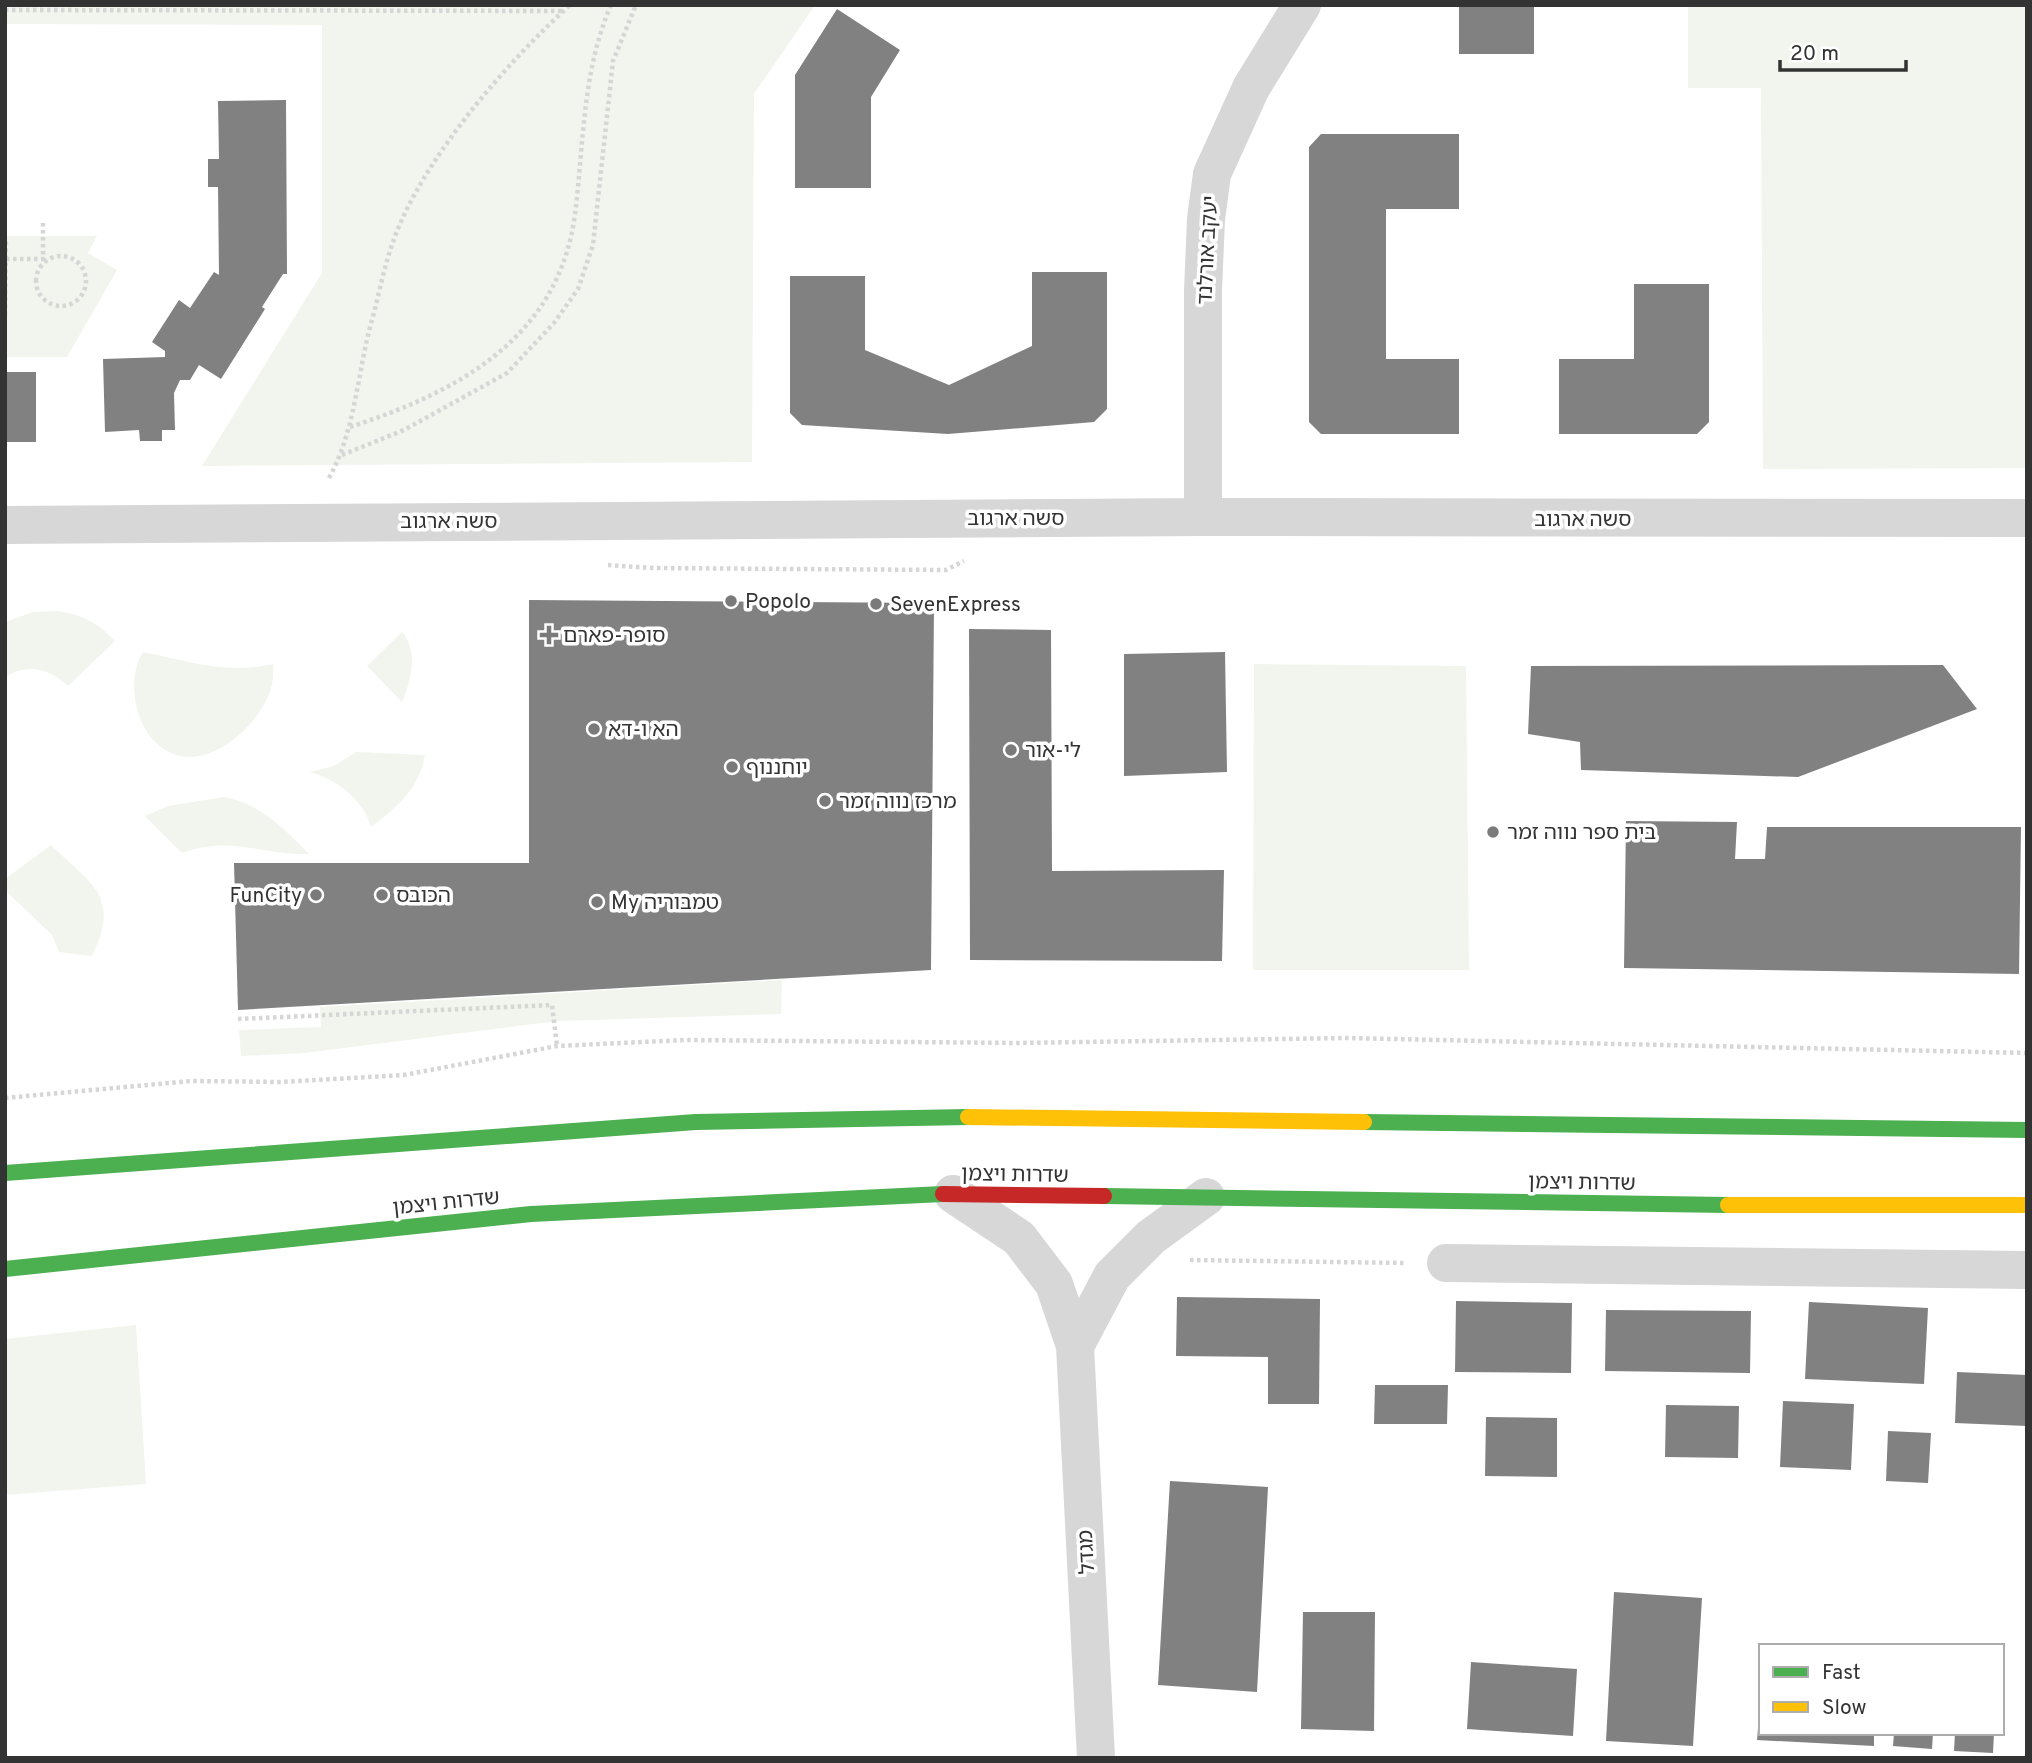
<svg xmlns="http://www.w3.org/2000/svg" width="2032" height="1763" viewBox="0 0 2032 1763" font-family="Overpass,'Noto Sans Hebrew',sans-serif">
  <rect width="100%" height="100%" fill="#fff"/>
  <path fill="#f1f5ed" d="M 5,5 L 815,5 L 754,94 L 752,462 L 202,466 L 322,273 L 322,25 L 5,24 Z
    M 1688,5 L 2027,5 L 2027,468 L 1763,469 L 1761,88 L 1688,88 Z
    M 5,236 L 97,236 L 88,253 L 117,270 L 67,357 L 5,357 Z
    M 57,611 C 83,615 97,622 115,641 L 68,686 C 49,668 28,663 5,677 L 5,622 L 33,612 Z
    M 402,632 C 419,652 411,680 402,702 L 367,666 Z
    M 143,652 C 187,661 228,675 273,664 C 275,686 268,700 255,718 C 236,742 200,769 167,751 C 135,733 125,681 143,652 Z
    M 1254,664 L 1466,666 L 1469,970 L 1253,970 Z
    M 356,752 L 425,755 C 419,789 397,807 371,827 C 364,800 336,779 310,772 L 334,766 Z
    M 224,797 C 259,803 285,829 309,854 C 260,855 230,835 182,853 L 145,816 L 168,806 Z
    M 51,845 C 92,885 121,896 92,956 L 59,952 L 52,935 L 5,890 L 5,879 Z
    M 782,980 L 781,1014 L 558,1021 L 304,1053 L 241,1056 L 239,1030 L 321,1027 L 320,1007 Z
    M 136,1325 L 146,1484 L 5,1495 L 5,1339 Z"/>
  <path fill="#818181" d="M 1459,5 L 1534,5 L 1534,54 L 1459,54 Z
    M 837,9 L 900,50 L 871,97 L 871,188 L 795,188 L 795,75 Z
    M 286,100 L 287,274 L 283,274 L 262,307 L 265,309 L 221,379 L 199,365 L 190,380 L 180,380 L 174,393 L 175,430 L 162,430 L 162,441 L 140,441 L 139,430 L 105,432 L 103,359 L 165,357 L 165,351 L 152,342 L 179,300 L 190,308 L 214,272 L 219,275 L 218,187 L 208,187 L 208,159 L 219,159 L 218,101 Z
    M 1321,134 L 1459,134 L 1459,209 L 1386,209 L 1386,359 L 1459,359 L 1459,434 L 1321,434 L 1309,422 L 1309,147 Z
    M 1032,272 L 1107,272 L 1107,409 L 1094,422 L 948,434 L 802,425 L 790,413 L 790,276 L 865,276 L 865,350 L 949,385 L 1032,346 Z
    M 1634,284 L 1709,284 L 1709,422 L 1697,434 L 1559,434 L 1559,359 L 1634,359 Z
    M 5,372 L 36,372 L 36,442 L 5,442 Z
    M 529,600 L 934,603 L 931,970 L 238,1010 L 234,863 L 529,863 Z
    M 969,629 L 1051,630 L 1052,871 L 1224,870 L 1222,961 L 970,960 Z
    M 1225,652 L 1227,772 L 1124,776 L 1124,654 Z
    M 1943,665 L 1977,709 L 1798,777 L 1581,770 L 1580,742 L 1528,734 L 1531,666 Z
    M 1626,821 L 1737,822 L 1735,859 L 1765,859 L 1767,827 L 2021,827 L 2019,974 L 1624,968 Z
    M 1177,1297 L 1320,1299 L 1319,1404 L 1268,1404 L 1268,1357 L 1176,1356 Z
    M 1456,1301 L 1572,1303 L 1571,1373 L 1455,1372 Z
    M 1809,1302 L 1928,1308 L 1924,1384 L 1805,1379 Z
    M 1606,1310 L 1751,1311 L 1750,1373 L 1605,1371 Z
    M 1957,1372 L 2027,1375 L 2027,1426 L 1955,1423 Z
    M 1375,1385 L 1448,1385 L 1447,1424 L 1374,1424 Z
    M 1783,1401 L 1854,1404 L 1851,1470 L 1780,1467 Z
    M 1666,1405 L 1739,1406 L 1738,1458 L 1665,1457 Z
    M 1486,1417 L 1557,1418 L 1557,1477 L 1485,1476 Z
    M 1888,1431 L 1931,1433 L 1928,1483 L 1886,1481 Z
    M 1170,1481 L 1268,1487 L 1257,1692 L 1158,1685 Z
    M 1614,1592 L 1702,1598 L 1693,1746 L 1606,1741 Z
    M 1303,1612 L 1375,1612 L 1374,1731 L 1301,1729 Z
    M 1471,1662 L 1577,1669 L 1573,1736 L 1467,1729 Z
    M 1759,1716 L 1761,1733 L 1874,1733 L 1874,1746 L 1757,1740 Z
    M 1894,1733 L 1933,1733 L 1932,1749 L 1893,1746 Z
    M 1955,1733 L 1994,1733 L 1993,1753 L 1954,1751 Z"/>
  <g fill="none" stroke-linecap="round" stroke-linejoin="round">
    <path stroke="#d6d6d6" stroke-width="4.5" stroke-dasharray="3.5 3.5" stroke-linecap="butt" d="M 5,10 L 564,11
      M 43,223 L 43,259
      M36 281a25 25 0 1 1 50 0a25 25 0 1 1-50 0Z
      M 6,259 L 47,259
      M 5,315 L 6,239
      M 350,427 C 458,392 559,338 575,214 C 584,143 582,72 611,5
      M 342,455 L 404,430 L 507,373 L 554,323 L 578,289 L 593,245 L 613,61 L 636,5
      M 329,478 C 356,429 357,373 372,320 C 379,294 384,267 393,242 C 421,161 506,63 570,5
      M 608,565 L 652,568 L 946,570 L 964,561
      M 238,1019 L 552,1005 L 557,1046
      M 5,1098 L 191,1081 L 281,1082 L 404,1075 L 557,1046 L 685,1040 L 1018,1043 L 1347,1038 L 2027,1053
      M 1190,1260 L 1406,1263"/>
    <path stroke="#d7d7d7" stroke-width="38" d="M 1203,517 L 1203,291 L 1206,219 L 1212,174 L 1251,88 L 1302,5
      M 5,525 L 1203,517 L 2027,518
      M 953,1194 L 1019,1238 L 1054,1284 L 1075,1346 L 1096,1758
      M 1446,1263 L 2027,1270
      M 1075,1346 L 1112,1276 L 1151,1237 L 1206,1197"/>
    <path stroke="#4caf50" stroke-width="16" d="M 1364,1122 L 2027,1130
      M 5,1173 L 696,1122 L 968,1117
      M 1104,1196 L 1728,1205
      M 5,1269 L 531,1214 L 943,1194"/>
    <path stroke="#ffc107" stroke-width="16" d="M 968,1117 L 1364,1122
      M 1728,1205 L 2027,1205"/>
    <path stroke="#c62828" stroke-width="16" d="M 943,1194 L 1104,1196"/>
  </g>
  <g fill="#7a7a7a" stroke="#fff" stroke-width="2.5">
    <circle cx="731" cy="601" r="7"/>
    <circle cx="876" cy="604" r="7"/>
    <path d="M545.5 624.5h7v7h7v7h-7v7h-7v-7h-7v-7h7z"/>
    <circle cx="594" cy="729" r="7"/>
    <circle cx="1011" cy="750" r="7"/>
    <circle cx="732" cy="767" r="7"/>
    <circle cx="825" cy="801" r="7"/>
    <circle cx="1493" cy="832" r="7"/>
    <circle cx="316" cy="895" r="7"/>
    <circle cx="382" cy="895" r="7"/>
    <circle cx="597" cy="902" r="7"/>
  </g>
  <g text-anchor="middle" stroke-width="7" stroke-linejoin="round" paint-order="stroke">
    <g font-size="21" fill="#333" stroke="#fff">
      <text transform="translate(1207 250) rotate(-87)" y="7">יעקב אורלנד</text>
      <text x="1016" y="525">סשה ארגוב</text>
      <text x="1583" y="526">סשה ארגוב</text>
      <text x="449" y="528">סשה ארגוב</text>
      <text transform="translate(1015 1174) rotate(1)" y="7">שדרות ויצמן</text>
      <text transform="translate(1582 1182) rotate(1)" y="7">שדרות ויצמן</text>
      <text transform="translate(446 1202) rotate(-6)" y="7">שדרות ויצמן</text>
      <text transform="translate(1086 1552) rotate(-93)" y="7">מגדל</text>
    </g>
    <g font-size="21" fill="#333" stroke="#fff" text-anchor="start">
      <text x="745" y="608">Popolo</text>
      <text x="890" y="611">SevenExpress</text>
      <text x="563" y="642">סופר-פארם</text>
      <text x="608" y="736">הא ו-דא</text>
      <text x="1025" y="757">לי-אור</text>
      <text x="746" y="774">יוחננוף</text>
      <text x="839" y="808">מרכז נווה זמר</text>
      <text x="1507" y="839">בית ספר נווה זמר</text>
      <text x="302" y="902" text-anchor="end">FunCity</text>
      <text x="396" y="902">הכובס</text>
      <text x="611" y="909">My טמבוריה</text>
    </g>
  </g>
  <rect width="2032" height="1763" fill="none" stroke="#333333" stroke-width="14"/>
  <rect x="1759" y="1644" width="245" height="91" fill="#ffffff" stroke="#adadad" stroke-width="2"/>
  <rect x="1773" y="1667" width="35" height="10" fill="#4caf50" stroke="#adadad" stroke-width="2"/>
  <text x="1822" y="1679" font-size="21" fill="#333333">Fast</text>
  <rect x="1773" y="1702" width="35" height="10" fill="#ffc107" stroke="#adadad" stroke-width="2"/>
  <text x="1822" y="1714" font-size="21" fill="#333333">Slow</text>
  <path d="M1780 60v10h126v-10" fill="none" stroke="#333333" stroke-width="3.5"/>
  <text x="1790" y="60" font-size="21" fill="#333333" stroke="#ffffff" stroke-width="5" paint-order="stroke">20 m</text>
</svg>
